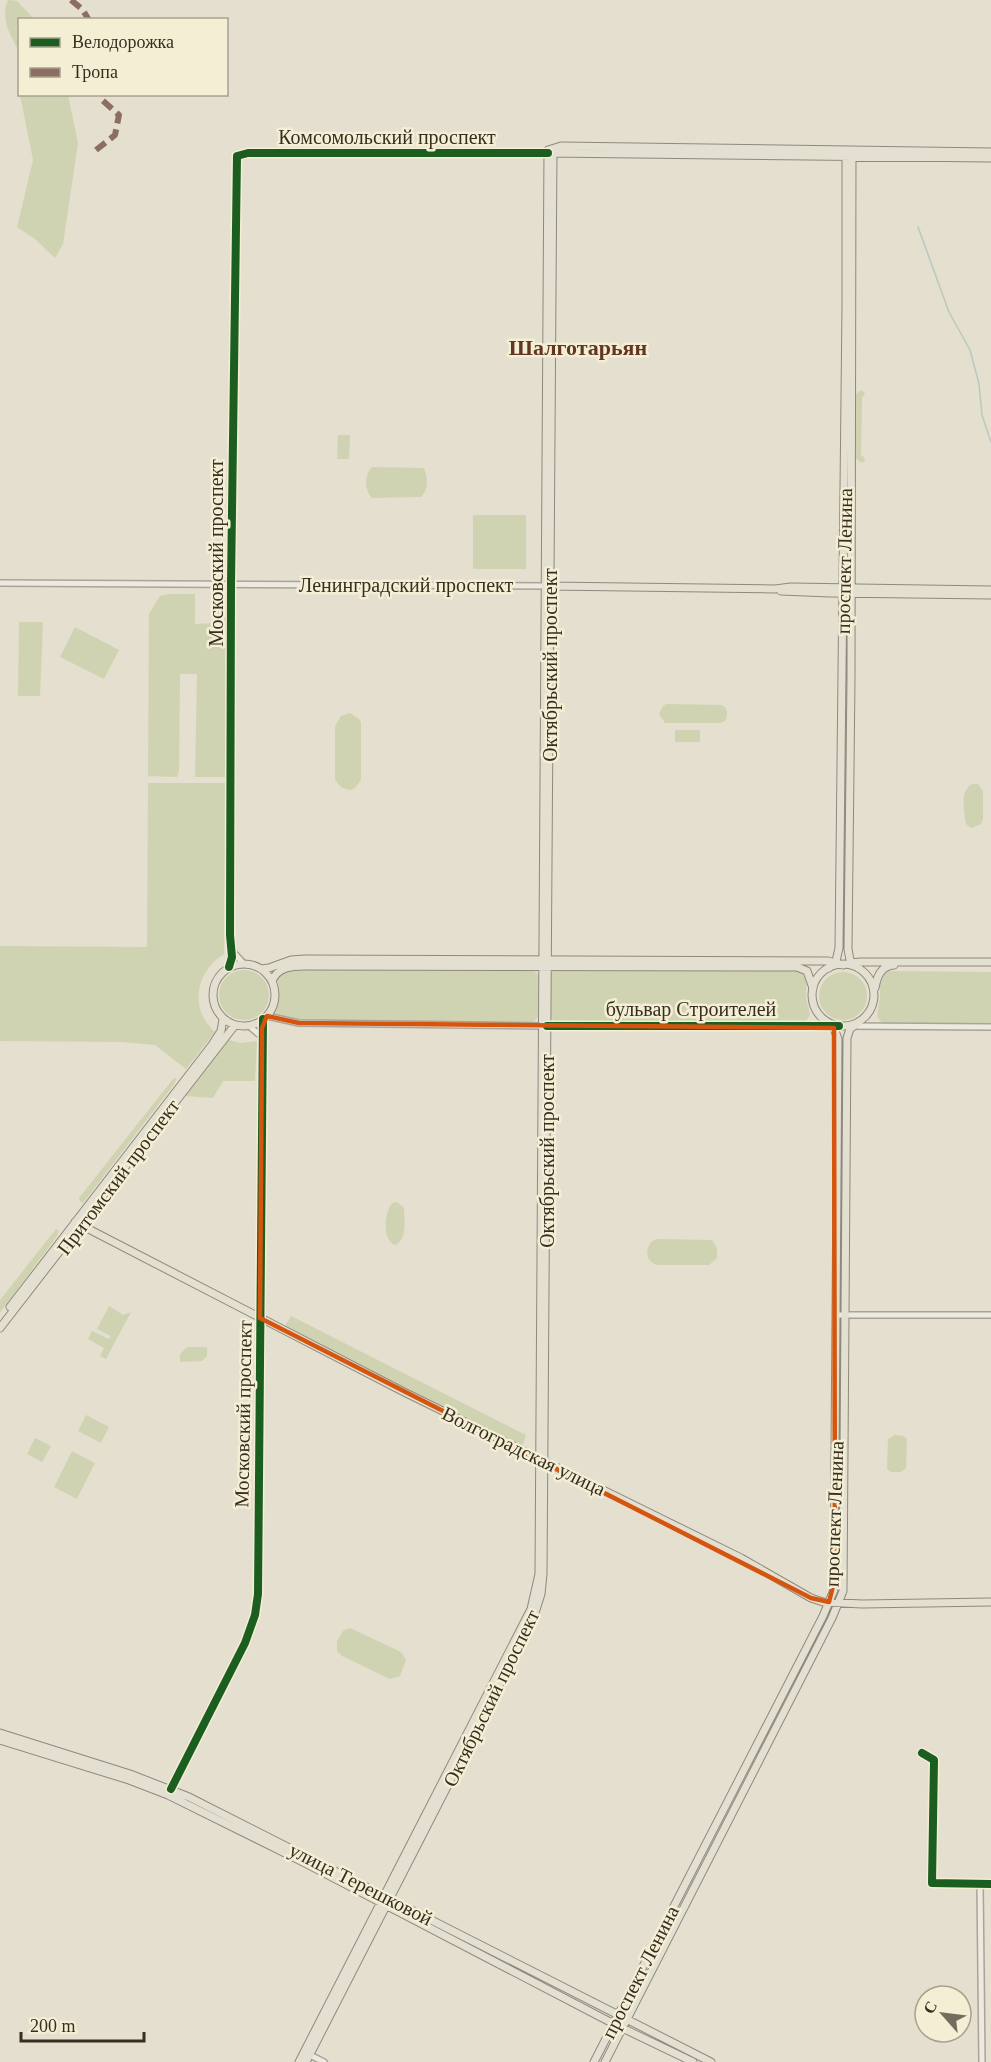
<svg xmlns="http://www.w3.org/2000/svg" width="991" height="2062" viewBox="0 0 991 2062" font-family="'Times New Roman',serif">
  <rect width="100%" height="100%" fill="#e4dfce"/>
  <path fill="#d0d3b1" d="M 8,0 L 17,1 L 34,19 L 20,20 L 19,51 C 10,35 0,18 8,0 Z
    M 20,95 L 68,95 L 78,143 L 63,244 L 55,258 L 35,239 L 17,227 L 33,160 Z
    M 861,390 L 865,393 L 862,398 L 861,456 L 864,457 L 865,460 L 862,463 L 855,458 L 855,395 Z
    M 338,435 L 350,435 L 349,459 L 337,459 Z
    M 372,467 L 424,468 C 428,478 429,489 421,497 L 372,498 C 364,490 364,475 372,467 Z
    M 473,515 L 526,515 L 526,569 L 473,569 Z
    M 169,594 L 195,594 L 195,624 L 214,623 L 215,597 L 228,599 L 226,777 L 195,777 L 197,674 L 180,674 L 179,771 L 177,777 L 148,776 L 149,614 L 160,596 Z
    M 19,622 L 43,622 L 40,696 L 18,696 Z
    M 75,627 L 119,650 L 104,679 L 60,657 Z
    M 666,704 L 722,705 C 729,709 728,716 724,722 L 720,723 L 665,723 L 659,714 L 663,706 Z
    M 350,713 L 358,718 L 361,722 L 361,780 L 355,788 L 350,790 L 342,788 L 335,780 L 335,726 L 341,716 Z
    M 675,730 L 700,730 L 700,742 L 675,742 Z
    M 148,783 L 226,783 L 224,954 C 195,972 189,1009 215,1032 L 186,1069 L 155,1045 L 122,1042 L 0,1041 L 0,946 L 147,947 Z
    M 972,784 L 978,784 L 983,791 L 983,819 L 981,824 L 971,828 L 966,824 L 965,820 C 964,807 960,791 972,784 Z
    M 298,969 L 532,970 L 537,973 L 539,978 L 538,1017 L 533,1022 L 310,1021 L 277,1015 L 275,1013 L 278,1000 L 276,980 L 279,975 L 289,970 Z
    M 557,969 L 797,970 C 811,975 806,984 806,995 C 806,1002 809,1008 810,1015 L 806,1021 L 800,1023 L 555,1022 L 550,1017 L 550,977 L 552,972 Z
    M219 995a25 25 0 1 1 50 0a25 25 0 1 1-50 0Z
    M 890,971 L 991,972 L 991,1024 L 882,1023 L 877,1016 C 877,1009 880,1003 880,996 C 881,985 876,973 890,971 Z
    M819 996a24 24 0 1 1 48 0a24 24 0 1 1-48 0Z
    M 225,1039 L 241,1043 L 257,1041 L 255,1081 L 223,1081 L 213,1098 L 184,1096 Z
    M 176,1078 L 175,1083 L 83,1203 L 80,1201 L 79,1198 L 173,1079 Z
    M 397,1202 L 404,1208 C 404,1220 408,1239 395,1245 C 382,1240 384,1213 392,1203 Z
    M 56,1229 L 59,1231 L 57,1236 L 0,1313 L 0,1300 Z
    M 657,1239 L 712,1240 L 717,1248 L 717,1258 L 709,1265 L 658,1265 C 646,1262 644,1251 652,1241 Z
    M 109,1306 L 123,1315 L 131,1312 L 106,1359 L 100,1356 L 104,1348 L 88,1339 L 92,1331 L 109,1339 L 111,1336 L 97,1329 Z
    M 291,1316 L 526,1435 L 522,1447 L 282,1330 Z
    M 187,1347 L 207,1347 L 207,1356 L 202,1361 L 180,1362 L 180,1354 Z
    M 86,1415 L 109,1427 L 101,1443 L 78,1431 Z
    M 895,1435 L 903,1436 L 907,1439 L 906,1468 L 901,1472 L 891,1472 L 887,1469 L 888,1439 Z
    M 35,1438 L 51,1446 L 42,1462 L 27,1454 Z
    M 72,1451 L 95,1463 L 77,1499 L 54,1487 Z
    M 350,1628 L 401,1652 L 406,1660 L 400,1676 L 390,1679 L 342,1656 L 337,1651 L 337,1641 L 343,1631 Z"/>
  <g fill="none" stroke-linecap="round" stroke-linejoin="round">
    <path stroke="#b9c9c1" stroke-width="1.5" d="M 918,227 L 949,312 L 970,350 L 979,384 L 982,415 L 991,442"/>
    <g stroke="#a9a497" stroke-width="8">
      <path id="minor" d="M 0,583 L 545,586
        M 233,952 L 244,964
        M 229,967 L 232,957 L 230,935 L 231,583 L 237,156 L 248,153 L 548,153
        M 267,1016 L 299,1023 L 542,1026
        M 249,1026 L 261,1036
        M 547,1026 L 839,1026
        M 848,1026 L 991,1027
        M 837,1315 L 991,1315
        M 922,1753 L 934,1760 L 932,1883 L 991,1884
        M 171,1789 L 245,1643 L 255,1615 L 258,1594 L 263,1019
        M 980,1884 L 982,2062
        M 306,2053 L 324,2062"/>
    </g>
    <g stroke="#8e897e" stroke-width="9">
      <path id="major" d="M 852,151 L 851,678 L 848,949 L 850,960 L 858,968
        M 550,153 L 991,158
        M 548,586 L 775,589 L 791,587 L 991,590
        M 781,591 L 830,593 L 991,595
        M 850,963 L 861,962 L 991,962
        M213 995a31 31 0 1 1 62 0a31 31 0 1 1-62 0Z
        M812 995a31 31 0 1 1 62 0a31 31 0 1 1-62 0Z
        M 829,968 L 836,961 L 839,948 L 846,305 L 846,151
        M 261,969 L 269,968 L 291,960 L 305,959 L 828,961 L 843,965
        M 272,981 C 278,967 291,966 305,966 L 797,967 L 807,971 L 813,988
        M 875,988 C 877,976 881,966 894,965
        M 75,1222 L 404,1392 L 741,1558 L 811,1598 L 823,1602 L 862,1604 L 991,1602
        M 10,1307 L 212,1045 L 221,1031 L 223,1019
        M 0,1328 L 235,1025
        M 0,1733 L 130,1774 L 189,1797 L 711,2062
        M 0,1740 L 129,1780 L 168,1795 L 305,1863 L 614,2024 L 693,2062
        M 299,2062 L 531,1609 L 539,1574 L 548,150 L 561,146 L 991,152
        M 306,2062 L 533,1619 L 541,1594 L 543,1574 L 553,149
        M 594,2062 L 823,1616 L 834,1590 L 838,1039 L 834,1028 L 827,1022
        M 605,2062 L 832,1618 L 843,1591 L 847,1038 L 850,1029 L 858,1023"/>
    </g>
    <use href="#minor" stroke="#ece9e0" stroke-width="5"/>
    <use href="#major" stroke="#e3e0d1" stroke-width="7"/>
    <path stroke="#8d6e63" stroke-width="6" stroke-dasharray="12 6" stroke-linecap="butt" d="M 71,0 L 82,9 L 89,20
      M 96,150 L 115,135 L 119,115 L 102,100 L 101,94"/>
    <g stroke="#f4eed5" stroke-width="11">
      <path id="cycleway" d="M 229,967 L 232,957 L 230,935 L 231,583 L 237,156 L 248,153 L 548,153
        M 547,1026 L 839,1026
        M 922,1753 L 934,1760 L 932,1883 L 991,1884
        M 171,1789 L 245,1643 L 255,1615 L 258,1594 L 263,1019"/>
    </g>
    <use href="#cycleway" stroke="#1b5e20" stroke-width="8"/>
  </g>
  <path fill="none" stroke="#d6550e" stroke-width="4.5" stroke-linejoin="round" d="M 267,1016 L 299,1023 L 834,1028 L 835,1578 L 829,1602 L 811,1598 L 260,1318 L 262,1028 Z"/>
  <g text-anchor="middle" stroke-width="5" stroke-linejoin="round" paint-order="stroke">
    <g font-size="20" fill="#372e20" stroke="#f4eed5">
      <text x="387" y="144">Комсомольский проспект</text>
      <text transform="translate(216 553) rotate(-90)" y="7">Московский проспект</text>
      <text transform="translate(844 561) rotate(-89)" y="7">проспект Ленина</text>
      <text x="406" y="592">Ленинградский проспект</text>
      <text transform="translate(550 665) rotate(-90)" y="7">Октябрьский проспект</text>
      <text x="691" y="1016">бульвар Строителей</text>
      <text transform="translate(547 1151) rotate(-90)" y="7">Октябрьский проспект</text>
      <text transform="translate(118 1177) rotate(-53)" y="7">Притомский проспект</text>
      <text transform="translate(243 1414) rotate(-89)" y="7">Московский проспект</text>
      <text transform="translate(524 1451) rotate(26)" y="7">Волгоградская улица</text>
      <text transform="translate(834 1514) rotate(-88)" y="7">проспект Ленина</text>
      <text transform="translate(491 1698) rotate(-64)" y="7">Октябрьский проспект</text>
      <text transform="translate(361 1884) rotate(27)" y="7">улица Терешковой</text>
      <text transform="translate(640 1972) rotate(-63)" y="7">проспект Ленина</text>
    </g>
    <g font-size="22" font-weight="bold" fill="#623621" stroke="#f4eed5">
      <text x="578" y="355">Шалготарьян</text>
    </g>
  </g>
  <rect x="18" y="18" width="210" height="78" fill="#f4eed5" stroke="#a8a18d" stroke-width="1.5"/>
  <rect x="30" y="38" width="30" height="9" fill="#1b5e20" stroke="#a8a18d" stroke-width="1.5"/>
  <text x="72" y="48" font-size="18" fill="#372e20">Велодорожка</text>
  <rect x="30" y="68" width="30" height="9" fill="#8d6e63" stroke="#a8a18d" stroke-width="1.5"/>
  <text x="72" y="78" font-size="18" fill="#372e20">Тропа</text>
  <g transform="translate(943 2014) rotate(298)"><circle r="28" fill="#f4eed5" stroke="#a8a18d" stroke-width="1.5"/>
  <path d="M0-4.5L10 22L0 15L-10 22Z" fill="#746c5d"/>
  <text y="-9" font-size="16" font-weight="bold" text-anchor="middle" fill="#372e20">С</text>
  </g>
  <path d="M21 2032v9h123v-9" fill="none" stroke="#372e20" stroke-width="3"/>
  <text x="30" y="2032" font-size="18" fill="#372e20" stroke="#f4eed5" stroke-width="4.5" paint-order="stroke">200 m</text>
</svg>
